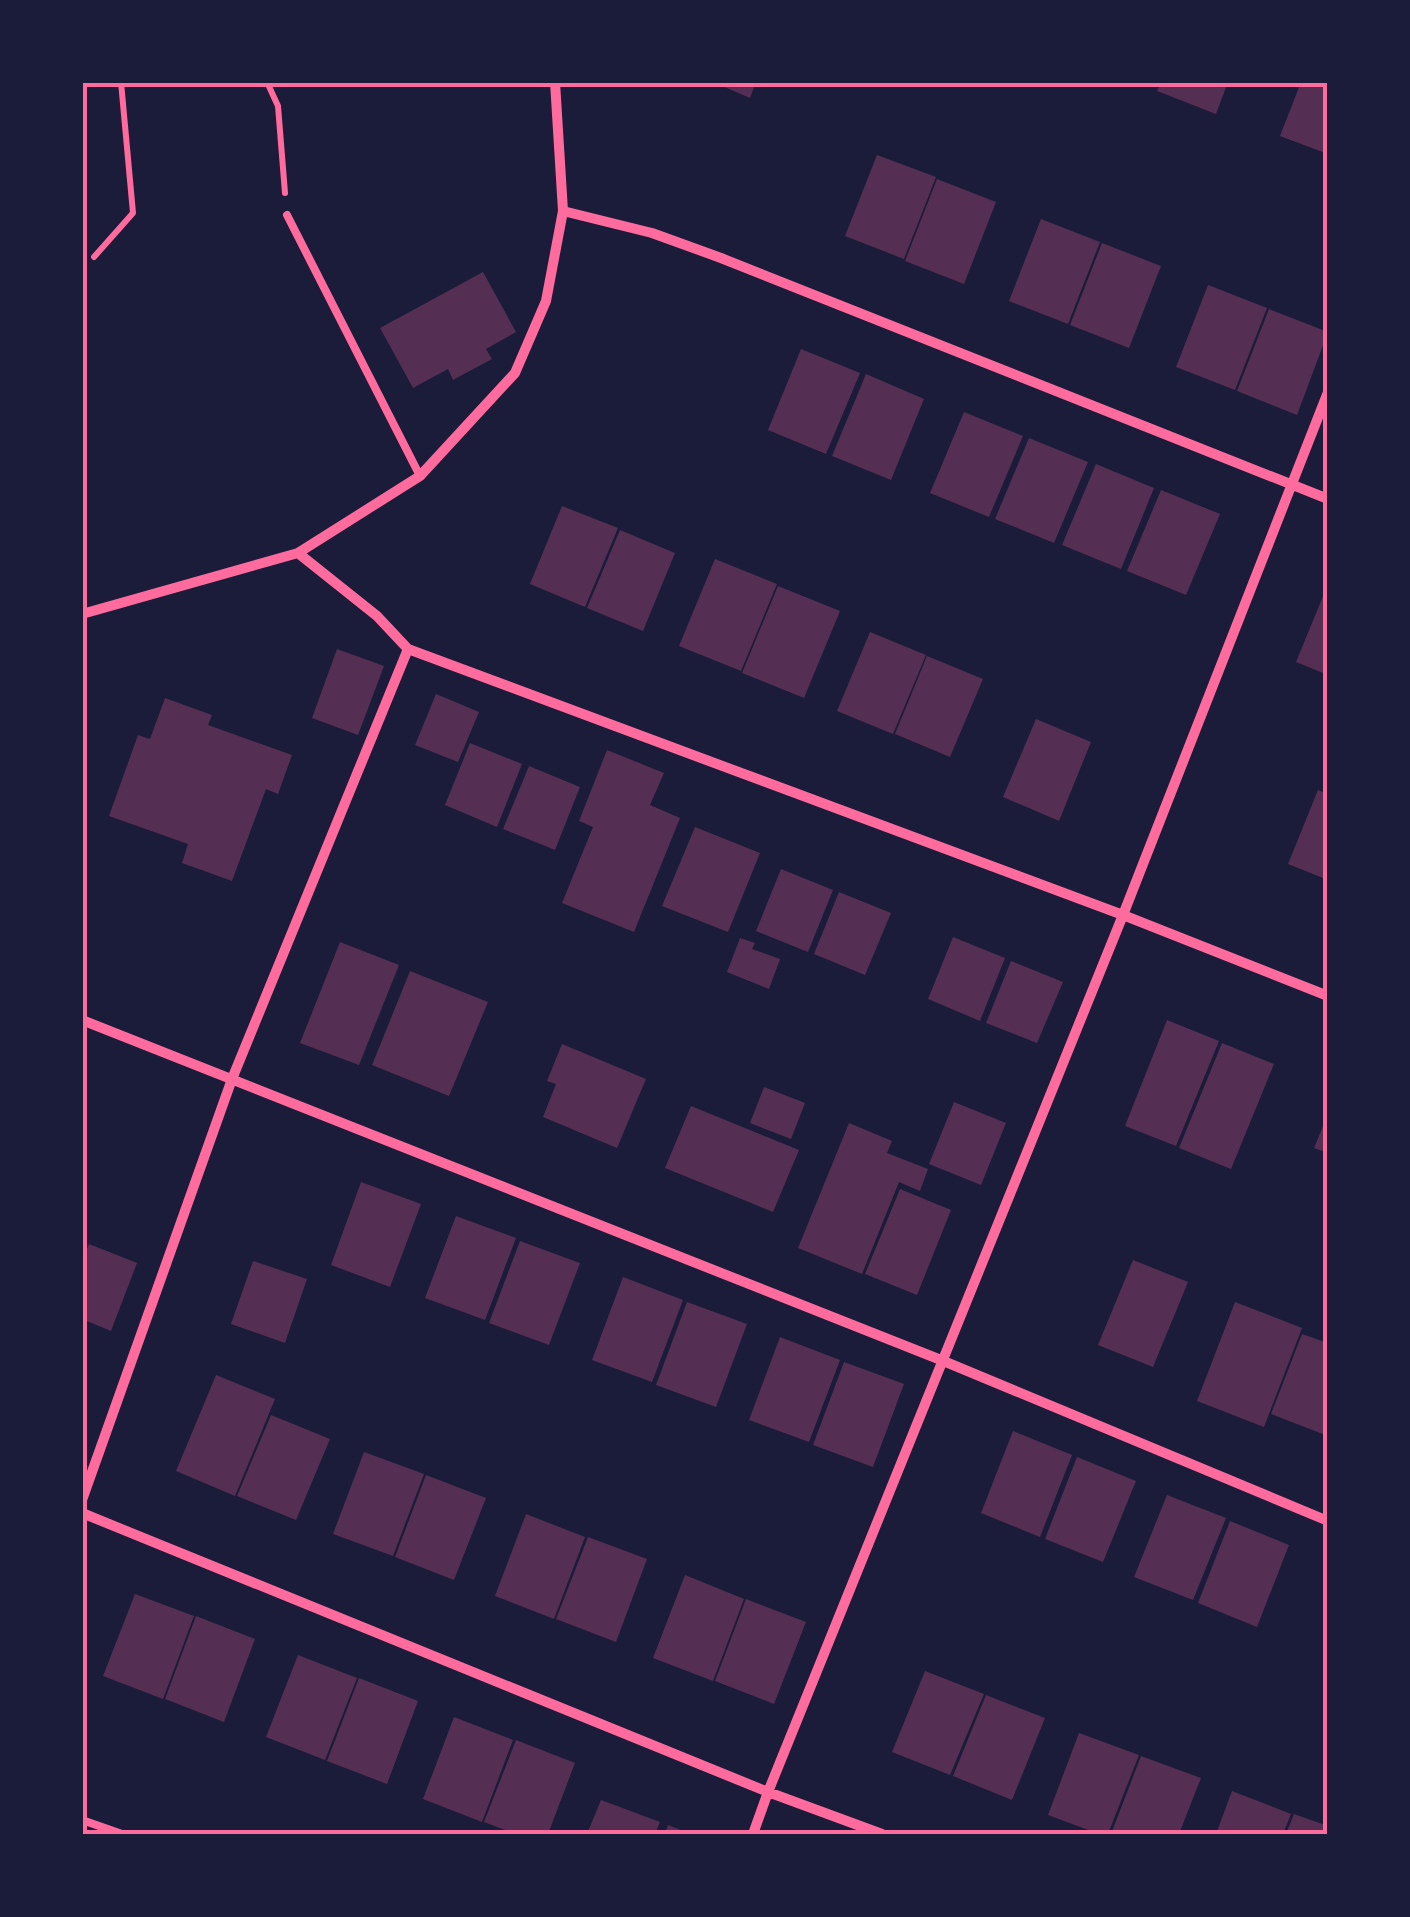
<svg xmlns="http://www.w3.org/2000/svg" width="1410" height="1917" viewBox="0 0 1410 1917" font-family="'Source Serif 4',serif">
  <rect width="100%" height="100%" fill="#1b1b3a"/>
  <path fill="#542f53" d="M 713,82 L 756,82 L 750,98 Z
    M 1161,82 L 1228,82 L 1216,114 L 1157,91 Z
    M 1301,82 L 1328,82 L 1328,154 L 1280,136 Z
    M 877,155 L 936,177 L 904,259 L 845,236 Z
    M 937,179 L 996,202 L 964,284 L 905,261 Z
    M 1041,219 L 1100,242 L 1068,324 L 1009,301 Z
    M 1102,243 L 1161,266 L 1129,348 L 1070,325 Z
    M 483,272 L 516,332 L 486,349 L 492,359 L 453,380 L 448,369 L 413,388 L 380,328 Z
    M 1208,285 L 1267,308 L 1235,390 L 1176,367 Z
    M 1269,309 L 1328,332 L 1297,415 L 1237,391 Z
    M 801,349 L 860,373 L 826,454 L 768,430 Z
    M 866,374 L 924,399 L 891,480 L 832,456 Z
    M 964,412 L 1023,436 L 989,517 L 930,493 Z
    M 1029,438 L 1088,462 L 1054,543 L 995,519 Z
    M 1096,464 L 1154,488 L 1121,569 L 1062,545 Z
    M 1161,490 L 1220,514 L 1186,595 L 1127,571 Z
    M 562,506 L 618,528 L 585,607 L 530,584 Z
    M 620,530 L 675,553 L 643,631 L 587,608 Z
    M 715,559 L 777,584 L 741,671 L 679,646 Z
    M 1328,584 L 1328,675 L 1296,662 Z
    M 778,586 L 840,611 L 804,698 L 742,673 Z
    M 870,632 L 926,655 L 893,734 L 837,711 Z
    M 337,649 L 384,666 L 358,735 L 312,718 Z
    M 927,656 L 983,679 L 950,757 L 895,734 Z
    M 436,694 L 479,712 L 458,762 L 415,745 Z
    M 165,698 L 212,715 L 208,725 L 292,755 L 278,794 L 266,789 L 232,881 L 182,863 L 188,844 L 109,816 L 138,735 L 150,739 Z
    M 1036,719 L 1091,742 L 1059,821 L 1003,797 Z
    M 470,743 L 522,764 L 497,827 L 445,805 Z
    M 607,750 L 664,773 L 650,805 L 680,818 L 634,932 L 562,903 L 593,827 L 579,821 Z
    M 529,766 L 580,787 L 555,850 L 503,829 Z
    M 1318,790 L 1328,794 L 1328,880 L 1288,864 Z
    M 695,827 L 760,853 L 728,932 L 662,906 Z
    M 781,869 L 833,890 L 808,952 L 756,931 Z
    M 839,892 L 891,913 L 865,975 L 814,954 Z
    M 953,937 L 1005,958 L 980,1021 L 928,999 Z
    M 740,938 L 755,943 L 752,949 L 780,959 L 769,989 L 727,972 Z
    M 340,942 L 399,965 L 359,1065 L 300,1043 Z
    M 1011,961 L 1063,982 L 1037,1043 L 986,1023 Z
    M 410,971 L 488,1002 L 449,1096 L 372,1065 Z
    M 1167,1020 L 1219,1041 L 1176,1146 L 1125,1126 Z
    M 1222,1043 L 1274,1064 L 1231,1169 L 1179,1148 Z
    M 562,1044 L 646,1079 L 617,1148 L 543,1117 L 556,1084 L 547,1081 Z
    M 764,1087 L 805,1103 L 791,1139 L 750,1123 Z
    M 954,1102 L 1006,1123 L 981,1185 L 929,1164 Z
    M 691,1106 L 799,1150 L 773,1212 L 665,1168 Z
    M 1328,1114 L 1328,1153 L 1314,1148 Z
    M 849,1123 L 892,1141 L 887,1153 L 928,1169 L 920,1191 L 899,1182 L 862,1274 L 798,1248 Z
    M 361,1182 L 421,1204 L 390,1287 L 331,1265 Z
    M 900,1189 L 951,1210 L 917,1295 L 865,1274 Z
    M 456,1216 L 516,1238 L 485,1320 L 425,1298 Z
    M 520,1241 L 580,1263 L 549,1345 L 489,1323 Z
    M 89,1244 L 137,1263 L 111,1331 L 82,1319 L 82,1261 Z
    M 1133,1260 L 1188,1282 L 1153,1367 L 1098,1345 Z
    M 253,1261 L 307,1279 L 285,1343 L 231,1324 Z
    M 623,1277 L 683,1300 L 652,1382 L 592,1360 Z
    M 687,1302 L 747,1324 L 716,1407 L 656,1385 Z
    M 1235,1302 L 1302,1328 L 1264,1427 L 1197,1401 Z
    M 1302,1334 L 1328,1343 L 1328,1436 L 1271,1414 Z
    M 780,1337 L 840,1360 L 809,1442 L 749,1420 Z
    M 844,1362 L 904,1384 L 873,1467 L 813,1445 Z
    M 216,1375 L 275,1399 L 235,1496 L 176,1471 Z
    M 271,1415 L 330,1439 L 296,1520 L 237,1496 Z
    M 1013,1431 L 1072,1455 L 1040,1537 L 981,1513 Z
    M 364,1452 L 424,1474 L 393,1556 L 333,1534 Z
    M 1077,1457 L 1136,1481 L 1103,1562 L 1045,1539 Z
    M 426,1475 L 486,1498 L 454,1580 L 395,1557 Z
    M 1167,1495 L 1226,1518 L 1193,1600 L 1134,1577 Z
    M 526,1514 L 585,1537 L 554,1619 L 495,1596 Z
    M 1230,1521 L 1289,1545 L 1257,1627 L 1198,1603 Z
    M 588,1537 L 647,1559 L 616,1642 L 556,1619 Z
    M 685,1575 L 744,1599 L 713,1681 L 653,1658 Z
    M 135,1594 L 194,1616 L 163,1699 L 103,1676 Z
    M 746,1599 L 806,1622 L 774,1704 L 715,1681 Z
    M 196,1616 L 255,1639 L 224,1722 L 165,1699 Z
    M 298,1655 L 357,1678 L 325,1760 L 266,1737 Z
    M 925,1671 L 984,1694 L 950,1775 L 892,1752 Z
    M 359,1678 L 418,1701 L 387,1784 L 327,1761 Z
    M 986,1695 L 1045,1718 L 1012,1800 L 953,1776 Z
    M 454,1717 L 513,1740 L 482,1822 L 423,1799 Z
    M 1079,1733 L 1139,1755 L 1108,1834 L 1099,1834 L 1048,1815 Z
    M 516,1740 L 575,1763 L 548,1834 L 516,1834 L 484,1822 Z
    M 1141,1756 L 1201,1778 L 1179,1834 L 1111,1834 Z
    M 1232,1791 L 1291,1814 L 1283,1834 L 1216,1834 Z
    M 601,1800 L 660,1822 L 655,1834 L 587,1834 Z
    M 1294,1814 L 1328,1826 L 1328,1834 L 1286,1834 Z
    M 668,1825 L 691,1834 L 665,1834 Z"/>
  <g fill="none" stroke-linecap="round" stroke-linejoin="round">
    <path stroke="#ff6b9d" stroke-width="6" d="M 267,82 L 278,106 L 285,193
      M 94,257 L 133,213 L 121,82"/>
    <path stroke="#ff6b9d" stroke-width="8" d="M 287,215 L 420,476
      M 82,1820 L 122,1834"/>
    <path stroke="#ff6b9d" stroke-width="10" d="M 563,211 L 652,233 L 721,258 L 1328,499
      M 298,553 L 377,616 L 408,649 L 1123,915 L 1328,996
      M 82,614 L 298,553 L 420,476 L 515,373 L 546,301 L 563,211 L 555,82
      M 82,1020 L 941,1360 L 1328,1521
      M 82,1500 L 232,1079 L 408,649
      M 82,1513 L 768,1792 L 882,1834
      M 753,1834 L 768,1792 L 1123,915 L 1328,392"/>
  </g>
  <rect width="1410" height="1917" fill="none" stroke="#1b1b3a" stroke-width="170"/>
  <rect x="85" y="85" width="1240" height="1747" fill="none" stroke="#ff6b9d" stroke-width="4"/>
</svg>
